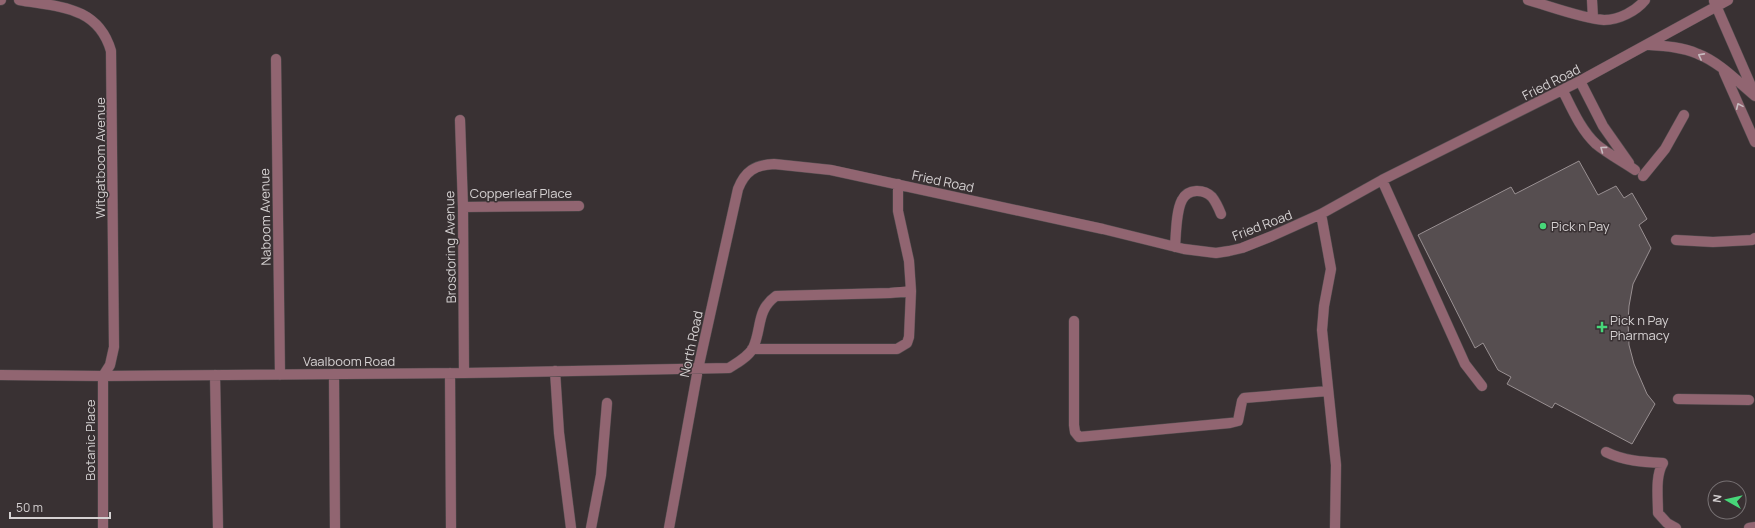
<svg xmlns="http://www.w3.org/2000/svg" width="1755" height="528" viewBox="0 0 1755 528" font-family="Manrope,sans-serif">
  <rect width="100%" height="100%" fill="#393133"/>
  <path fill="#564e50" stroke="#999092" d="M 1579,161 L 1598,195 L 1616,186 L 1624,198 L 1632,193 L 1647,219 L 1639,225 L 1651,248 L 1633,284 L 1629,306 L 1628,322 L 1629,345 L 1634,364 L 1647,394 L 1655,404 L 1632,444 L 1555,403 L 1552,408 L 1507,384 L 1511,377 L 1498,370 L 1483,343 L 1475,348 L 1418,235 L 1511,187 L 1515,194 Z"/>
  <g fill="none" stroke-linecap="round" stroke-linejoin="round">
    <g stroke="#554e50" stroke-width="11">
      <path id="minor" d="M 0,0 L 1,0
        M 19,0 C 59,7 98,6 111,51 L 114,347 L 110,365 L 103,376
        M 1528,0 C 1549,6 1584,19 1604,20 C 1619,20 1636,11 1645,0
        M 1592,0 L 1593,18
        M 1714,1 L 1755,95
        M 1649,45 C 1665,46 1682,47 1698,54 C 1719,62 1737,81 1755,96
        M 276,59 L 280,375
        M 1724,72 L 1755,142
        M 1580,81 L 1603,126 L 1629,163
        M 1563,91 C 1572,109 1581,130 1596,144 C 1608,154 1622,161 1635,170
        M 460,120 L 463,207 L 464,373
        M 1643,176 L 1665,149 L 1684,115
        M 1382,180 L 1465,364 L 1482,386
        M 463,207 L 579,206
        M 1321,214 L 1331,269 L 1324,306 L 1322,330 L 1336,465 L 1335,528
        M 1676,240 L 1713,242 L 1752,240 L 1755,238
        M 1175,247 C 1176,234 1176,211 1182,200 C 1188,188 1204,189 1212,197 C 1216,202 1219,209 1221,214
        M 1074,321 L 1074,425 L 1075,432 L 1079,437 L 1230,423 L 1238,421 L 1242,401 L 1244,398 L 1328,391
        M 752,349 L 897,349 L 907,343 L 909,337 L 911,291
        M 555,371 L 559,433 L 571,528
        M 450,373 L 451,528
        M 334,374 L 335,528
        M 0,375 L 103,376 L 464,373 L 729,368 C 737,363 748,357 753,348 C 762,329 756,310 776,296 L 890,293 L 911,291 L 909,261 L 898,211 L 898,184
        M 215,375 L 218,528
        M 103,376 L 103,528
        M 1678,399 L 1749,400
        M 1606,452 C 1624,461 1643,462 1663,463 C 1655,476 1658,497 1658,513 L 1667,523 L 1676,528
        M 591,528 L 601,475 L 607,403
        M 669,528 L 698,369 L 738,189 C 745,171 755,165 774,164 L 831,170 L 1103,229 L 1184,249 L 1216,253 L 1229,251 L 1242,248 L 1272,236 L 1321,214 L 1382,180 L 1580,81 L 1728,0
        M 1749,528 L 1755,527"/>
    </g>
    <use href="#minor" stroke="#916571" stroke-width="10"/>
  </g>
  <defs><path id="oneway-chevron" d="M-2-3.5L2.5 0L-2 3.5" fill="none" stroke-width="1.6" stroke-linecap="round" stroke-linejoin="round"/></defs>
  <g stroke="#c7bbbf">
    <use href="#oneway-chevron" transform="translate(1701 56) rotate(-152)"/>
    <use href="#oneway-chevron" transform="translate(1739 106) rotate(-114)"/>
    <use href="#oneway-chevron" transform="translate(1603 149) rotate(-143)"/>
  </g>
  <g fill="#47d779" stroke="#393133" stroke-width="1.5">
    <circle cx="1543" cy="226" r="4"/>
    <path d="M1600 321h4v4h4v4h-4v4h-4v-4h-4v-4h4z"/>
  </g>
  <g text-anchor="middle" stroke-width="3" stroke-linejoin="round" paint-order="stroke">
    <g font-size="13" fill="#d5d1d2" stroke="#393133">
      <text transform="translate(1551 82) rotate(-27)" y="5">Fried Road</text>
      <text transform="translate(100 158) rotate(-90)" y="5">Witgatboom Avenue</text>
      <text transform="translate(943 181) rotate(12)" y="5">Fried Road</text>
      <text x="521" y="198">Copperleaf Place</text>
      <text transform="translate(265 217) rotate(-91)" y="5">Naboom Avenue</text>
      <text transform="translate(1262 225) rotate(-21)" y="5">Fried Road</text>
      <text transform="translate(450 247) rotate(-91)" y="5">Brosdoring Avenue</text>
      <text transform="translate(691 344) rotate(-78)" y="5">North Road</text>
      <text x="349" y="366">Vaalboom Road</text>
      <text transform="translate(90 440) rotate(-90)" y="5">Botanic Place</text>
    </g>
    <g font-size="13" fill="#d5d1d2" stroke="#393133" text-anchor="start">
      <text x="1551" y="231">Pick n Pay</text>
      <text x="1610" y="325">Pick n Pay<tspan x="1610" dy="15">Pharmacy</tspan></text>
    </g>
  </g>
  <g transform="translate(1727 500) rotate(278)"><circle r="19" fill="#393133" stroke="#777173"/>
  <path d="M0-3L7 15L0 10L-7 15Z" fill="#47d779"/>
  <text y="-6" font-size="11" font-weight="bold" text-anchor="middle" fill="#d5d1d2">N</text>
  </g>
  <path d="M10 512v6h100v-6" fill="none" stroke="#d5d1d2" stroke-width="2"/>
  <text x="16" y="512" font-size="12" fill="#d5d1d2" stroke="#393133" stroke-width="3" paint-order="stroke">50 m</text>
</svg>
